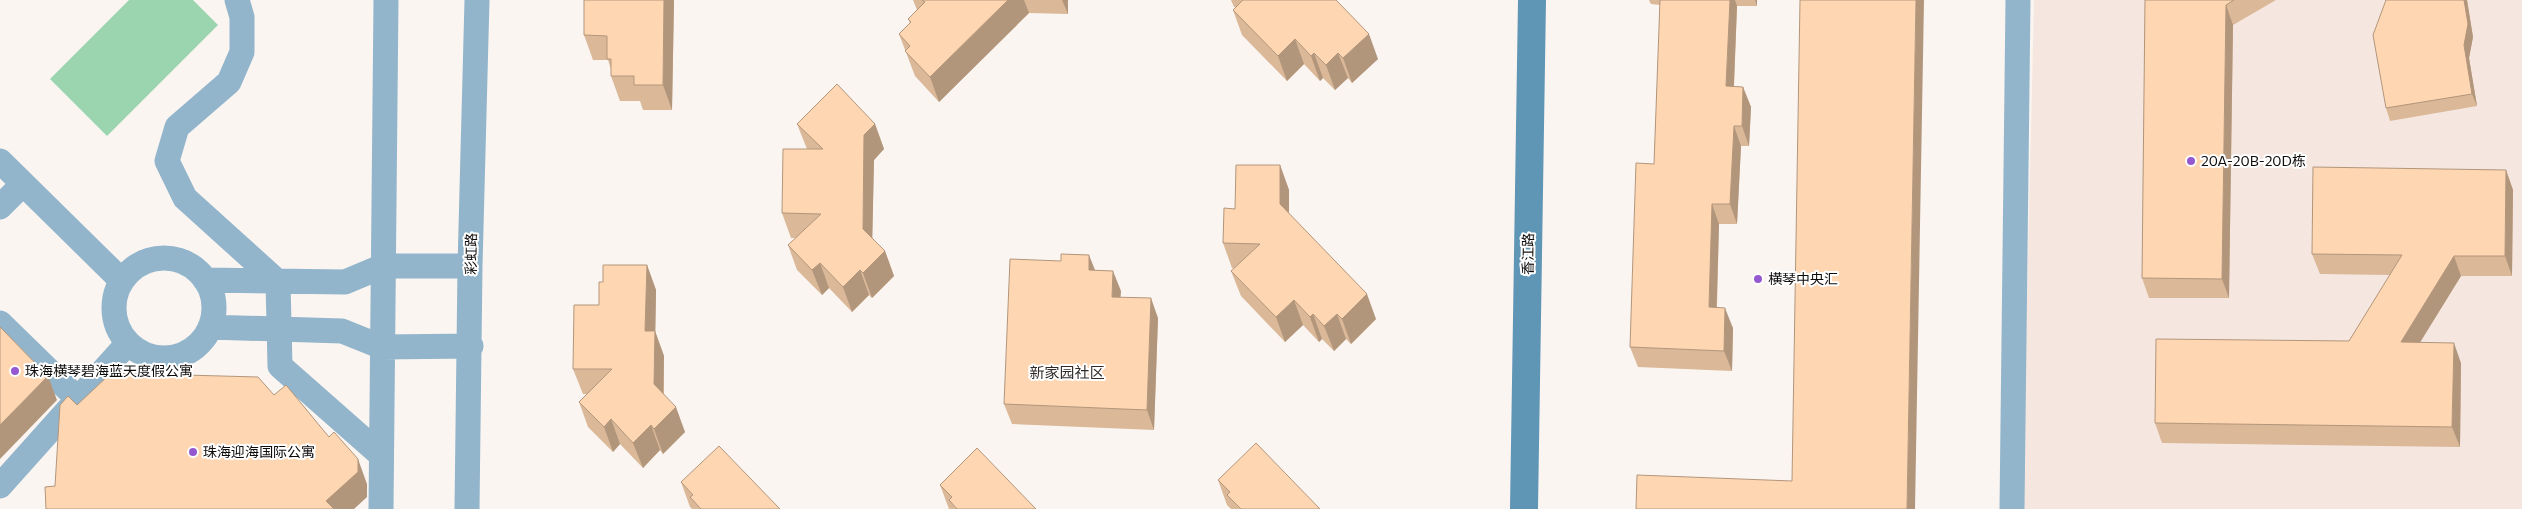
<svg xmlns="http://www.w3.org/2000/svg" width="2522" height="509" viewBox="0 0 2522 509" font-family="Commissioner,'Noto Sans SC',sans-serif">
  <rect width="100%" height="100%" fill="#fbf5f2"/>
  <path fill="#f5e7e0" d="M 2034,0 L 2522,0 L 2522,509 L 2022,509 Z"/>
  <path fill="#9ad5b0" d="M 129,0 L 193,0 L 218,25 L 107,136 L 50,79 Z"/>
  <g fill="none" stroke-linecap="round" stroke-linejoin="round">
    <path stroke="#92b5cb" stroke-width="25" d="M 237,0 L 242,17 L 242,52 L 229,82 L 177,127 L 167,161 L 185,198 L 278,282 L 280,366 L 381,455
      M 0,161 L 122,281
      M 0,207 L 23,184
      M114 308a50 50 0 1 1 100 0a50 50 0 1 1-100 0Z
      M 205,280 L 345,282 L 383,266 L 470,266
      M 0,323 L 78,399
      M 210,327 L 342,331 L 382,347 L 471,346
      M 0,486 L 128,343
      M 381,509 L 386,0
      M 467,509 L 470,266 L 477,0
      M 2012,509 L 2018,0"/>
    <path stroke="#5f95b5" stroke-width="28" d="M 1524,509 L 1532,0"/>
  </g>
  <path fill="#dab898" d="M 584,0 L 674,0 L 672,110 L 643,110 L 640,101 L 620,101 L 611,76 L 611,69 L 608,60 L 593,60 L 584,35 Z
    M 913,0 L 1068,0 L 1068,14 L 1029,13 L 939,102 L 915,76 L 899,34 L 910,23 L 908,19 L 917,10 Z
    M 1231,0 L 1336,0 L 1378,59 L 1352,83 L 1348,78 L 1335,90 L 1323,78 L 1320,81 L 1304,64 L 1287,81 L 1242,35 L 1233,10 L 1236,7 L 1234,7 Z
    M 1649,0 L 1757,0 L 1757,6 L 1737,6 L 1734,87 L 1743,87 L 1751,107 L 1749,146 L 1741,146 L 1737,224 L 1719,224 L 1717,307 L 1733,328 L 1732,371 L 1638,367 L 1630,347 L 1654,164 L 1660,5 L 1651,4 Z
    M 2145,0 L 2276,0 L 2233,25 L 2229,298 L 2149,298 L 2142,278 Z
    M 2386,0 L 2467,0 L 2473,37 L 2469,58 L 2477,106 L 2390,121 L 2386,108 Z
    M 797,124 L 875,124 L 884,149 L 874,160 L 872,238 L 885,251 L 894,276 L 872,298 L 869,295 L 852,312 L 829,288 L 822,295 L 797,270 L 788,245 L 796,238 L 791,238 L 782,213 L 807,149 Z
    M 1280,165 L 1289,190 L 1289,214 L 1376,319 L 1351,344 L 1346,339 L 1334,351 L 1322,339 L 1319,342 L 1303,325 L 1285,342 L 1241,296 L 1231,271 L 1234,268 L 1232,268 L 1223,243 L 1235,209 Z
    M 2506,170 L 2513,190 L 2512,276 L 2461,276 L 2420,342 L 2461,363 L 2460,447 L 2162,443 L 2155,423 L 2349,341 L 2390,275 L 2320,274 L 2312,254 Z
    M 647,265 L 656,290 L 655,331 L 664,356 L 664,394 L 685,432 L 663,454 L 660,450 L 643,468 L 620,444 L 613,452 L 588,427 L 579,402 L 587,394 L 583,394 L 573,369 L 599,305 Z
    M 1095,271 L 1121,291 L 1120,297 L 1158,318 L 1154,430 L 1012,424 L 1004,404 Z
    M 1218,480 L 1320,509 L 1231,509 L 1227,505 Z
    M 681,482 L 780,509 L 692,509 L 690,507 Z
    M 940,485 L 1036,509 L 949,509 Z"/>
  <path fill="#b2967c" d="M 664,0 L 674,0 L 672,110 L 663,85 Z
    M 1008,0 L 1024,0 L 1029,13 L 939,102 L 930,77 Z
    M 1062,0 L 1068,0 L 1068,14 Z
    M 1730,0 L 1735,0 L 1737,6 L 1733,106 L 1726,86 Z
    M 1755,0 L 1757,0 L 1757,6 Z
    M 1916,0 L 1924,0 L 1915,509 L 1907,509 Z
    M 2464,0 L 2467,0 L 2473,37 L 2469,58 L 2477,106 L 2472,94 L 2464,45 Z
    M 2226,5 L 2233,25 L 2229,298 L 2222,279 Z
    M 1369,34 L 1378,59 L 1352,83 L 1343,58 Z
    M 1295,39 L 1304,64 L 1287,81 L 1278,56 Z
    M 1314,53 L 1323,78 L 1320,81 L 1311,56 Z
    M 1338,53 L 1348,78 L 1335,90 L 1326,65 Z
    M 1743,87 L 1751,107 L 1749,146 L 1742,126 Z
    M 875,124 L 884,149 L 874,160 L 872,254 L 863,229 L 864,135 Z
    M 1734,126 L 1741,146 L 1737,224 L 1730,204 Z
    M 1280,165 L 1289,190 L 1289,229 L 1280,204 Z
    M 2506,170 L 2513,190 L 2512,276 L 2505,256 Z
    M 1712,204 L 1719,224 L 1716,327 L 1709,307 Z
    M 885,251 L 894,276 L 872,298 L 863,273 Z
    M 1089,255 L 1097,275 L 1089,270 Z
    M 2454,256 L 2461,276 L 2408,362 L 2401,342 Z
    M 820,263 L 829,288 L 822,295 L 812,270 Z
    M 647,265 L 656,290 L 655,356 L 645,331 Z
    M 860,270 L 869,295 L 852,312 L 843,287 Z
    M 1113,271 L 1121,291 L 1119,317 L 1112,297 Z
    M 1367,294 L 1376,319 L 1351,344 L 1342,319 Z
    M 1151,298 L 1158,318 L 1154,430 L 1147,410 Z
    M 1294,300 L 1303,325 L 1285,342 L 1276,317 Z
    M 1725,308 L 1733,328 L 1732,371 L 1724,351 Z
    M 1313,314 L 1322,339 L 1319,342 L 1310,317 Z
    M 1337,314 L 1346,339 L 1334,351 L 1324,326 Z
    M 655,331 L 664,356 L 663,409 L 654,384 Z
    M 2454,343 L 2461,363 L 2460,447 L 2452,427 Z
    M 48,376 L 57,400 L 0,459 L 0,425 Z
    M 676,407 L 685,432 L 663,454 L 654,429 Z
    M 611,419 L 620,444 L 613,452 L 604,427 Z
    M 651,425 L 660,450 L 643,468 L 633,443 Z
    M 358,459 L 367,484 L 367,497 L 354,509 L 329,509 L 326,501 Z"/>
  <path fill="#fed6b1" stroke="#b2967c" d="M 584,0 L 664,0 L 663,85 L 634,85 L 634,76 L 611,76 L 611,59 L 607,59 L 607,36 L 584,35 Z
    M 922,0 L 1008,0 L 930,77 L 905,51 L 910,46 L 899,34 L 911,22 L 908,19 L 925,2 Z
    M 1243,0 L 1336,0 L 1369,34 L 1343,58 L 1338,53 L 1326,65 L 1314,53 L 1311,56 L 1295,39 L 1278,56 L 1233,10 Z
    M 1660,0 L 1730,0 L 1726,86 L 1743,87 L 1742,126 L 1734,126 L 1730,204 L 1712,204 L 1709,307 L 1725,308 L 1724,351 L 1630,347 L 1636,163 L 1654,164 Z
    M 1800,0 L 1916,0 L 1907,509 L 1636,509 L 1637,475 L 1792,481 Z
    M 2145,0 L 2234,0 L 2226,5 L 2222,279 L 2142,278 Z
    M 2386,0 L 2464,0 L 2468,24 L 2464,45 L 2472,94 L 2386,108 L 2373,35 Z
    M 837,84 L 875,124 L 864,135 L 863,229 L 885,251 L 863,273 L 860,270 L 843,287 L 820,263 L 812,270 L 788,245 L 821,214 L 782,213 L 783,149 L 823,149 L 797,124 Z
    M 1236,165 L 1280,165 L 1280,204 L 1367,294 L 1342,319 L 1337,314 L 1324,326 L 1313,314 L 1310,317 L 1294,300 L 1276,317 L 1231,271 L 1260,244 L 1223,243 L 1224,208 L 1235,209 Z
    M 2313,167 L 2506,170 L 2505,256 L 2454,256 L 2401,342 L 2454,343 L 2452,427 L 2155,423 L 2156,339 L 2349,341 L 2402,255 L 2312,254 Z
    M 1061,254 L 1089,255 L 1089,270 L 1113,271 L 1112,297 L 1151,298 L 1147,410 L 1004,404 L 1010,259 L 1061,261 Z
    M 603,265 L 647,265 L 645,331 L 655,331 L 654,384 L 676,407 L 654,429 L 651,425 L 633,443 L 611,419 L 604,427 L 579,402 L 612,369 L 573,369 L 574,305 L 599,305 L 599,282 L 603,282 Z
    M 0,327 L 48,376 L 0,425 Z
    M 111,373 L 258,377 L 274,395 L 286,385 L 329,437 L 334,432 L 358,459 L 358,472 L 326,501 L 334,509 L 46,509 L 45,487 L 55,486 L 60,405 L 68,396 L 77,405 Z
    M 1256,443 L 1320,509 L 1241,509 L 1227,495 L 1230,492 L 1218,480 Z
    M 719,446 L 780,509 L 701,509 L 690,497 L 693,495 L 681,482 Z
    M 977,448 L 1036,509 L 957,509 L 949,500 L 952,497 L 940,485 Z"/>
  <g fill="#9459d0" stroke="#fff" stroke-width="2">
    <circle cx="2191" cy="161" r="5"/>
    <circle cx="1758" cy="279" r="5"/>
    <circle cx="15" cy="371" r="5"/>
    <circle cx="193" cy="452" r="5"/>
  </g>
  <g text-anchor="middle" stroke-width="4" stroke-linejoin="round" paint-order="stroke">
    <g font-size="14" fill="#0e0c0b" stroke="#fff" text-anchor="start">
      <text x="2201" y="166">20A-20B-20D栋</text>
      <text x="1768" y="284">横琴中央汇</text>
      <text x="25" y="376">珠海横琴碧海蓝天度假公寓</text>
      <text x="203" y="457">珠海迎海国际公寓</text>
    </g>
    <g font-size="14" fill="#0e0c0b" stroke="#fff">
      <text transform="translate(471 254) rotate(-89)" y="5">彩虹路</text>
      <text transform="translate(1528 254) rotate(-89)" y="5">香江路</text>
    </g>
    <g font-size="15" fill="#302b29" stroke="#fff">
      <text x="1067" y="378">新家园社区</text>
    </g>
  </g>
</svg>
